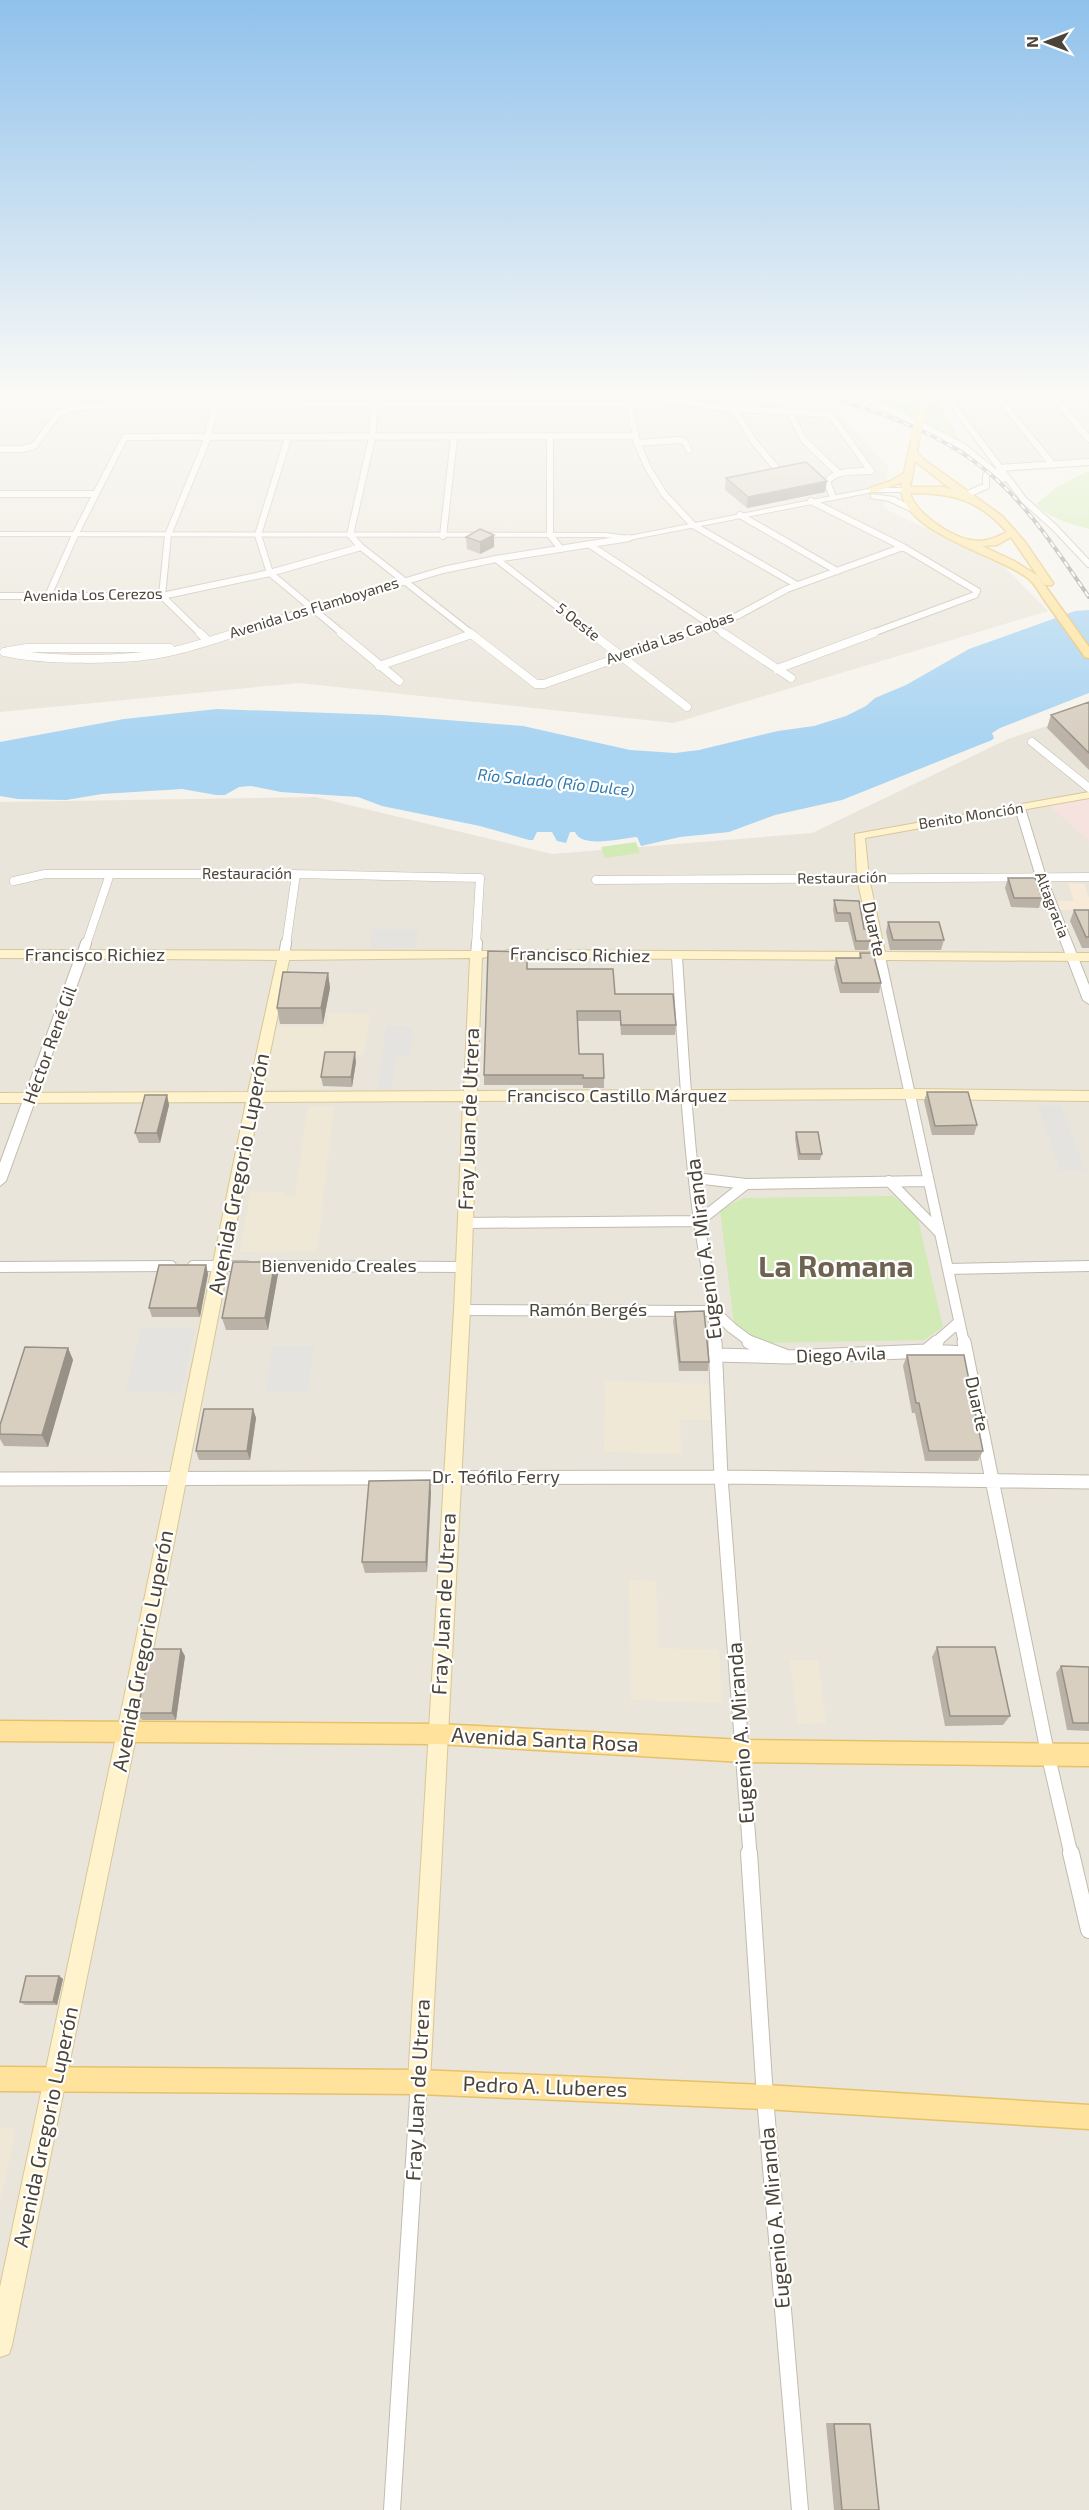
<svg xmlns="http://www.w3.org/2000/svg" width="1089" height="2510" viewBox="0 0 1089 2510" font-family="'Exo 2',sans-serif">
  <rect width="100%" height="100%" fill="#f6f3ec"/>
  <path fill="#eae5da" d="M 44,392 L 711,392 L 831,404 L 888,467 L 884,508 L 1004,566 L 1048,611 L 674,723 L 299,683 L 0,712 L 0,408 Z
    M 945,392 L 1089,392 L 1089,458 L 1002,466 Z
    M 1089,712 L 1089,2510 L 0,2510 L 0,802 L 316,797 L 552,854 L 812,833 L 1008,739 Z"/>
  <path fill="#f7ead8" d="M 1068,883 L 1084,884 L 1089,898 L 1089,910 L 1057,910 L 1054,901 L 1074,901 Z"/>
  <path fill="#efe8d6" d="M 329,1013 L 370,1014 L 363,1055 L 325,1053 L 320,1089 L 260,1089 L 274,1026 L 326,1027 Z
    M 308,1106 L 334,1106 L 317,1251 L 240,1252 L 250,1192 L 284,1192 L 283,1197 L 295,1196 Z
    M 605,1381 L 708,1384 L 710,1420 L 680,1420 L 681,1454 L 604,1452 Z
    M 629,1580 L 656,1581 L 658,1648 L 719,1650 L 722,1703 L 631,1700 Z
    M 790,1660 L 818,1660 L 826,1723 L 798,1724 Z
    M 0,2128 L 16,2128 L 0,2203 Z"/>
  <path fill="#f6e3e0" d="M 1086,796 L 1089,799 L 1089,841 L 1049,805 Z"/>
  <path fill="#d2eab5" d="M 861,392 L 924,392 L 936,399 L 961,442 L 883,405 Z
    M 1086,472 L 1089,472 L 1089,529 C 1070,524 1050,519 1036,504 L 1057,487 Z
    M 636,842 L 640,853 L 605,858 L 601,847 Z
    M 893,1196 L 917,1215 L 943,1327 L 924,1340 L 756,1343 L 734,1324 L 720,1210 L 744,1198 Z"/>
  <path fill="#e5e3e0" d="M 372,929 L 418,929 L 416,948 L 370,948 Z
    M 386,1026 L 413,1027 L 410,1056 L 396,1056 L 392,1089 L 378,1089 Z
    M 1037,1105 L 1061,1105 L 1085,1170 L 1060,1170 Z
    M 142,1327 L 195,1329 L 181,1393 L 125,1392 Z
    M 272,1346 L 314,1346 L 308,1392 L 266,1393 Z"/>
  <path fill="#a9d4f2" d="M 1089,610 L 1089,693 L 1000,728 L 992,733 L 994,738 L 992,740 L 842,800 L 775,815 L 729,832 L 680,837 L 641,846 L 637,837 C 621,838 582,849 575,832 L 570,832 L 566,843 L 557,841 L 552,832 L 537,832 L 533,840 L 529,840 L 480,826 L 382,806 L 358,797 L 281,792 L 251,786 L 239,787 L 225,795 L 216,795 L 182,789 L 102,794 L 66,800 L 18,799 L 0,796 L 0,742 L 124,719 L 217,709 L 384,715 L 523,726 L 630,750 L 675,753 L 699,750 L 778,731 L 814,726 L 846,716 L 866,706 L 875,698 L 906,685 L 969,649 L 1075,611 Z"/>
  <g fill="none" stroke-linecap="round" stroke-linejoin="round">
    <g stroke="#c2bbae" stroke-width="8">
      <path id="minor-far4" d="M 376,392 L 372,438 L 350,535 L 361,547 L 472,634
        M 855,392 L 964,447 L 1003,479
        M 943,392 L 1024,500 L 1054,527 L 1089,564
        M 994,392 L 1053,465
        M 1049,392 L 1089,439
        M 734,409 L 754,442 L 777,469
        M 789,411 L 803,439 L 838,473
        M 550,437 L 550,535 L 561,549
        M 288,438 L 258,535 L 270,573 L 343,634
        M 637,443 L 680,440 L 685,442 L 689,450
        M 0,449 L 22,449 L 34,446 L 58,414 L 69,409 L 93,405 L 629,404
        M 999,468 L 1089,462
        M 0,494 L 96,494
        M 968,494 L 986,486 L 986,476 L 990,470
        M 811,501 L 903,547 L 977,591 L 975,595 L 870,634
        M 740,515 L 837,571
        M 443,536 L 454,438
        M 590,545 L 725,634
        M 496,559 L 593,634
        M 797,585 L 693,525 L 664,494 L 648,468 L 637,443 L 628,397 L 633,395 L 734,409 L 830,414 L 871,471 C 857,472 835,469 827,482 L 833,497
        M 0,596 L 162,596 L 270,573 L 361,547
        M 48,596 L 75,535 L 125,437 L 635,436
        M 201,634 L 162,596 L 168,535 L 208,437 L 215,405
        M 230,634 L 443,570 L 496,559 L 629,538
        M 682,634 L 737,616 L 787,589 L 903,547"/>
    </g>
    <g stroke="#c2bbae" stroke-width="9">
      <path id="minor-far3" d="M 200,633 L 207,640
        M 341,633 L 399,681
        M 470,633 L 536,684 L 544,684 L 687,633
        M 591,633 L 687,707
        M 723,633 L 791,678
        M 8,651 L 27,648 L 170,648
        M 4,652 C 45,661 122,661 164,653 C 188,649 212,640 235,633
        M 379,666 L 472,634
        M 777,669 L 874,633
        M 1032,742 L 1089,788
        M 596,880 L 1089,877
        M 14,881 L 45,874 L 296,874 L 480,878 L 476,945
        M 86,945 L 110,874
        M 286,945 L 296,874"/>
    </g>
    <g stroke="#c2bbae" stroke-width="12">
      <path id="minor-far2" d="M 476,954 L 477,943
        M 82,955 L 86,943
        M 284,956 L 286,943
        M 677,957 C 683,1045 687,1134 699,1221 C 705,1262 714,1302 715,1343
        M 880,957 L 964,1343
        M 695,1178 L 746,1184 L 928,1181
        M 889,1181 L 939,1232
        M 464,1223 L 699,1221 L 746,1184
        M 193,1266 L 246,1266
        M 262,1266 L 463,1267
        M 0,1267 L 171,1266
        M 948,1269 L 1089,1266
        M 462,1310 L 714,1311 L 732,1328 L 752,1343
        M 935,1343 L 959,1322"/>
    </g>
    <g stroke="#c2bbae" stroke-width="15">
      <path id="minor-far1" d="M 715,1342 L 721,1477 L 750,1854
        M 749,1342 L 788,1357
        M 964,1342 L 1048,1755 L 1071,1854
        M 926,1351 L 937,1342
        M 716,1355 L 788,1357 L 926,1351 L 966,1353
        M 0,1479 L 721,1477 L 1089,1482"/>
    </g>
    <g stroke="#c2bbae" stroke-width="18">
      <path id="minor" d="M 749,1853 L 765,2097 L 800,2510
        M 1071,1853 L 1089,1930
        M 392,2510 L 419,2082"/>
    </g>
    <g stroke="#c2bbae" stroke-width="2">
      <path id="tertiary" d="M 873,488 L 905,488 L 909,490 L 905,492 L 873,492 L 629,540 L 605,537 L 0,536 L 0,532 L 605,533 L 629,536 Z
        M 871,494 L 894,497 L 917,509 L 910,511 L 889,501 L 871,498 Z
        M 1020,805 L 1025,808 L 1046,877 L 1089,985 L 1089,1004 L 1083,1000 L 1036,877 L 1015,808 Z
        M 82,951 L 88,955 L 6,1181 L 0,1186 L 0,1163 L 76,955 Z"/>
    </g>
    <g stroke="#d6c79b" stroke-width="2">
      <path id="secondary" d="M 1089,792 L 1089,798 L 865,838 L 869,878 L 885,952 L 1089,953 L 1089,961 L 507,958 L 501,954 L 507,950 L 873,952 L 857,878 L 855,834 Z
        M 0,950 L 487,951 L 489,954 L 487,957 L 482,958 L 477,1091 L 909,1089 L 1089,1091 L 1089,1101 L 909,1099 L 477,1101 L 470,1310 L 430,2082 L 427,2090 L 419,2093 L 411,2090 L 408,2082 L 454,1310 L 463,1101 L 260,1102 L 137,1732 L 12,2345 L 9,2354 L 0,2357 L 0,2287 L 117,1732 L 246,1102 L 0,1103 L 0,1093 L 248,1092 L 277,960 L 0,958 ZM 470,958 L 464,1091 L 262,1092 L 289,960 Z"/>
    </g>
    <g stroke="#e6c16a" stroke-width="3">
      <path id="primary" d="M 922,392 L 930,392 L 925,414 L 921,417 L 917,414 Z
        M 912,437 L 919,439 L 917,452 L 923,459 L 1002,516 L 1025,542 L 1053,583 L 1052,585 L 1044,585 L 1011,537 L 997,545 L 982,546 L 1014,561 L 1038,576 L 1089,647 L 1089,658 L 1085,657 C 1072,639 1059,620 1045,601 C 1040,594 1036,585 1029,579 C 999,554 892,531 902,482 L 876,492 L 870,492 L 870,488 L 891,481 L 904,473 ZM 915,461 L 952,490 L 943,487 L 910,487 ZM 910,493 C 952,493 978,499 1007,532 C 995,538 984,543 971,540 C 951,537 915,513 910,493 Z
        M 0,1721 L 438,1724 L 743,1740 L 1089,1744 L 1089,1766 L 743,1762 L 438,1744 L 0,1741 Z
        M 0,2067 L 419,2070 L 765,2085 L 1089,2105 L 1089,2129 L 765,2109 L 419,2094 L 0,2091 Z"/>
    </g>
    <use href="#minor-far4" stroke="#fff" stroke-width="6"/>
    <use href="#minor-far3" stroke="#fff" stroke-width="8"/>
    <use href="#minor-far2" stroke="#fff" stroke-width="10"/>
    <use href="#minor-far1" stroke="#fff" stroke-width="13"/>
    <use href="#minor" stroke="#fff" stroke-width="16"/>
    <use href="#tertiary" fill="#fff" fill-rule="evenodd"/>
    <use href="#secondary" fill="#fff3cd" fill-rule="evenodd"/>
    <use href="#primary" fill="#ffe39c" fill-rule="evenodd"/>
    <g stroke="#9a9a9a" stroke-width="4">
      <path id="rail" d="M 813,392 C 878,411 948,434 998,481 C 1034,514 1061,557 1089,597"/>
    </g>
    <use href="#rail" stroke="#fff" stroke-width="2" stroke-dasharray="6" stroke-linecap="butt"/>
    <g stroke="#e6c16a" stroke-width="10" stroke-linecap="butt">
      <path id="primary-bridge" d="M 915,439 L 921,414"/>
    </g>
    <use href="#primary-bridge" stroke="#ffe39c" stroke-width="9"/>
  </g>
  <path fill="#bab2a6" d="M 489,392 L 506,392 L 506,399 L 489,399 Z
    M 726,478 L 827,481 L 825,492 L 747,508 L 725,490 Z
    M 466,537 L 494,547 L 480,554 L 467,549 Z
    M 1089,702 L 1089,770 L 1047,728 L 1051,715 Z
    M 1008,878 L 1042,898 L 1039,908 L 1011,907 L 1005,888 Z
    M 834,900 L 859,901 L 864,929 L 870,941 L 868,950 L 855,950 L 848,922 L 835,922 L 833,909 Z
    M 1074,910 L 1089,910 L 1089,948 L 1082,948 L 1070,921 Z
    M 888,922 L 944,940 L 941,950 L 890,950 L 886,932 Z
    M 860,953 L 881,983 L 879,993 L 840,993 L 834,968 L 836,958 L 859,958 Z
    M 527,969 L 615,994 L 676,1025 L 675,1035 L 621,1035 L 620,1021 L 578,1021 L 579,1054 L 604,1078 L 604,1088 L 583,1088 L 583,1085 L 484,1085 L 484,1075 Z
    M 328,973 L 330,988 L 323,1024 L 280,1024 L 277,1008 Z
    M 356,1062 L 352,1087 L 323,1086 L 321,1077 Z
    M 927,1092 L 977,1125 L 974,1135 L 932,1135 L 924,1101 Z
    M 167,1095 L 169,1105 L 160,1143 L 139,1143 L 135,1133 Z
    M 796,1132 L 822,1154 L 820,1160 L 798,1160 L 795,1138 Z
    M 206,1265 L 208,1274 L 200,1317 L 152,1317 L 149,1308 Z
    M 278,1274 L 268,1330 L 226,1330 L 222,1318 Z
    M 675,1312 L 709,1362 L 708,1371 L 679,1371 L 673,1321 Z
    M 68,1348 L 73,1360 L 48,1447 L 4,1446 L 0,1439 L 0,1425 Z
    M 907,1355 L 983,1451 L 978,1461 L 925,1461 L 915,1413 L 912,1413 L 903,1366 Z
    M 253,1409 L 256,1418 L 250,1460 L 199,1460 L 196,1451 Z
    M 431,1492 L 427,1572 L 365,1573 L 362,1562 Z
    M 937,1647 L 1010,1716 L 1003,1725 L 945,1726 L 932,1657 Z
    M 185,1656 L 176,1720 L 142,1720 L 137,1713 Z
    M 1061,1666 L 1089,1667 L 1089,1731 L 1067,1730 L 1056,1673 Z
    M 59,1976 L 63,1979 L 57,2005 L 25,2005 L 20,2002 Z
    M 826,2423 L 861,2423 L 870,2424 L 879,2510 L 834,2510 Z"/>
  <path fill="#979187" d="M 827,481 L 825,492 L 747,508 L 748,497 Z
    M 494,535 L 494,547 L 480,554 L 480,542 Z
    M 328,973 L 330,988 L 323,1024 L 321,1008 Z
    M 355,1052 L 356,1062 L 352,1087 L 351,1077 Z
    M 167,1095 L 169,1105 L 160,1143 L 157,1133 Z
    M 275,1262 L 278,1274 L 268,1330 L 265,1318 Z
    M 206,1265 L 208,1274 L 200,1317 L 197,1308 Z
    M 68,1348 L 73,1360 L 48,1447 L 42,1435 Z
    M 253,1409 L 256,1418 L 250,1460 L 247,1451 Z
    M 430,1480 L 431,1492 L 427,1572 L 426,1562 Z
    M 181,1649 L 185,1656 L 176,1720 L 172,1713 Z
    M 59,1976 L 63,1979 L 57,2005 L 53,2002 Z"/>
  <path fill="#d8cfc1" stroke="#979187" stroke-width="1.5" d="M 806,462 L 827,481 L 748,497 L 726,478 Z
    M 480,529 L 494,535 L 480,542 L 466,537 Z
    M 1089,702 L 1089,753 L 1051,715 Z
    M 1008,878 L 1035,878 L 1042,898 L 1014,898 Z
    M 834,900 L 859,901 L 864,929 L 867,929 L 870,941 L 856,941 L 850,913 L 837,913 Z
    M 1074,910 L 1089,910 L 1089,937 L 1086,937 Z
    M 888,922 L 939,922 L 944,940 L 893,940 Z
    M 488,951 L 527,952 L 527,969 L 613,969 L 615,994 L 673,994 L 676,1025 L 621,1025 L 620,1011 L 577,1011 L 579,1054 L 603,1054 L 604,1078 L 583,1078 L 583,1075 L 484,1075 Z
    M 860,953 L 873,953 L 881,983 L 842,983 L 836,958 L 861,958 Z
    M 283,972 L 328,973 L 321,1008 L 277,1008 Z
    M 325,1052 L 355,1052 L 351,1077 L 321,1077 Z
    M 927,1092 L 968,1092 L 977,1125 L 935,1126 Z
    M 145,1095 L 167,1095 L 157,1133 L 135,1133 Z
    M 796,1132 L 818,1132 L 822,1154 L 800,1154 Z
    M 233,1262 L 275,1262 L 265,1318 L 222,1318 Z
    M 159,1265 L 206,1265 L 197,1308 L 149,1308 Z
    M 704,1311 L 709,1362 L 680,1362 L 675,1312 Z
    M 25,1347 L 68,1348 L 42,1435 L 0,1434 L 0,1425 Z
    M 907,1355 L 964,1355 L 983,1451 L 929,1451 L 919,1403 L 916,1403 Z
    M 204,1409 L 253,1409 L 247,1451 L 196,1451 Z
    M 430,1480 L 426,1562 L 362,1562 L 369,1481 Z
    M 937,1647 L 995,1647 L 1010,1716 L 950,1716 Z
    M 150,1649 L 181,1649 L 172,1713 L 137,1713 Z
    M 1061,1666 L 1089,1667 L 1089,1723 L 1073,1723 Z
    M 26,1976 L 59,1976 L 53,2002 L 20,2002 Z
    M 834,2424 L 870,2424 L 879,2510 L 842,2510 Z"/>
  <linearGradient id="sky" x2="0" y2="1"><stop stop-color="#8fc1ec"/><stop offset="0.53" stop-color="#fbfaf6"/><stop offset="1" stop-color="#fbfaf6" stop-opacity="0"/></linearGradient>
  <rect width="1089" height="743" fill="url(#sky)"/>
  <g text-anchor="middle" stroke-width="4.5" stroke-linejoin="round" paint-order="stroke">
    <g font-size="15" fill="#4b4439" stroke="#fff">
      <text transform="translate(93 595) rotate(-1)" y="5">Avenida Los Cerezos</text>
      <text transform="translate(314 608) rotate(-17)" y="5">Avenida Los Flamboyanes</text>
      <text transform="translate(578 622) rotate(38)" y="5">5 Oeste</text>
      <text transform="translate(670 638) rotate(-19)" y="5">Avenida Las Caobas</text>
      <text transform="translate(971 816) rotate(-9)" y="5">Benito Monción</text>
      <text x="247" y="879">Restauración</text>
      <text transform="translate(842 878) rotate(-1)" y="5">Restauración</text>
      <text transform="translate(1052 905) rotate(69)" y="5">Altagracia</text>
    </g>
    <g font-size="16" font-style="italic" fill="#2e7ab2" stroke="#fff">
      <text transform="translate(556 782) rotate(6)" y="6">Río Salado (Río Dulce)</text>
    </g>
    <g font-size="18" fill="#4b4439" stroke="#fff">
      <text transform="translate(874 929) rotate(78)" y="6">Duarte</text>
      <text x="95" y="961">Francisco Richiez</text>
      <text transform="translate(580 955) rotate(1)" y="6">Francisco Richiez</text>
      <text transform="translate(50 1045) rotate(-70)" y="6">Héctor René Gil</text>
      <text x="617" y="1102">Francisco Castillo Márquez</text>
      <text x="339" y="1272">Bienvenido Creales</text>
      <text x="588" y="1316">Ramón Bergés</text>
      <text transform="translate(841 1355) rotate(-2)" y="6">Diego Avila</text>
      <text transform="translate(977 1404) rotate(78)" y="6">Duarte</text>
      <text x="496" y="1483">Dr. Teófilo Ferry</text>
    </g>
    <g font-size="21" fill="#4b4439" stroke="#fff">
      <text transform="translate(469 1119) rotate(-88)" y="7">Fray Juan de Utrera</text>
      <text transform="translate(239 1174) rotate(-79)" y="7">Avenida Gregorio Luperón</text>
      <text transform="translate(704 1249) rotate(-97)" y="7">Eugenio A. Miranda</text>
      <text transform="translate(444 1604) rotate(-87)" y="7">Fray Juan de Utrera</text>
      <text transform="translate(143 1651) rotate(-79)" y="7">Avenida Gregorio Luperón</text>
      <text transform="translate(741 1733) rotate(-94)" y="7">Eugenio A. Miranda</text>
      <text transform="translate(545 1740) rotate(3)" y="7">Avenida Santa Rosa</text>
      <text transform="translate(545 2087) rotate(2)" y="7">Pedro A. Lluberes</text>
      <text transform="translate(418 2090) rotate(-87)" y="7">Fray Juan de Utrera</text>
      <text transform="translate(46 2127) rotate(-78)" y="7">Avenida Gregorio Luperón</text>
      <text transform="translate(775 2218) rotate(-95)" y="7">Eugenio A. Miranda</text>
    </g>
    <g font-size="30" font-weight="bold" fill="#6e6250" stroke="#fff">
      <text x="836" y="1277">La Romana</text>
    </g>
  </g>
  <g transform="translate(1047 42) rotate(270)" stroke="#ffffff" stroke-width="4.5" paint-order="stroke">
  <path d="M0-4.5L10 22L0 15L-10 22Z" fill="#4b4439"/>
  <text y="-9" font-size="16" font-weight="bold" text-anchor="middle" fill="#4b4439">N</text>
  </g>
</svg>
